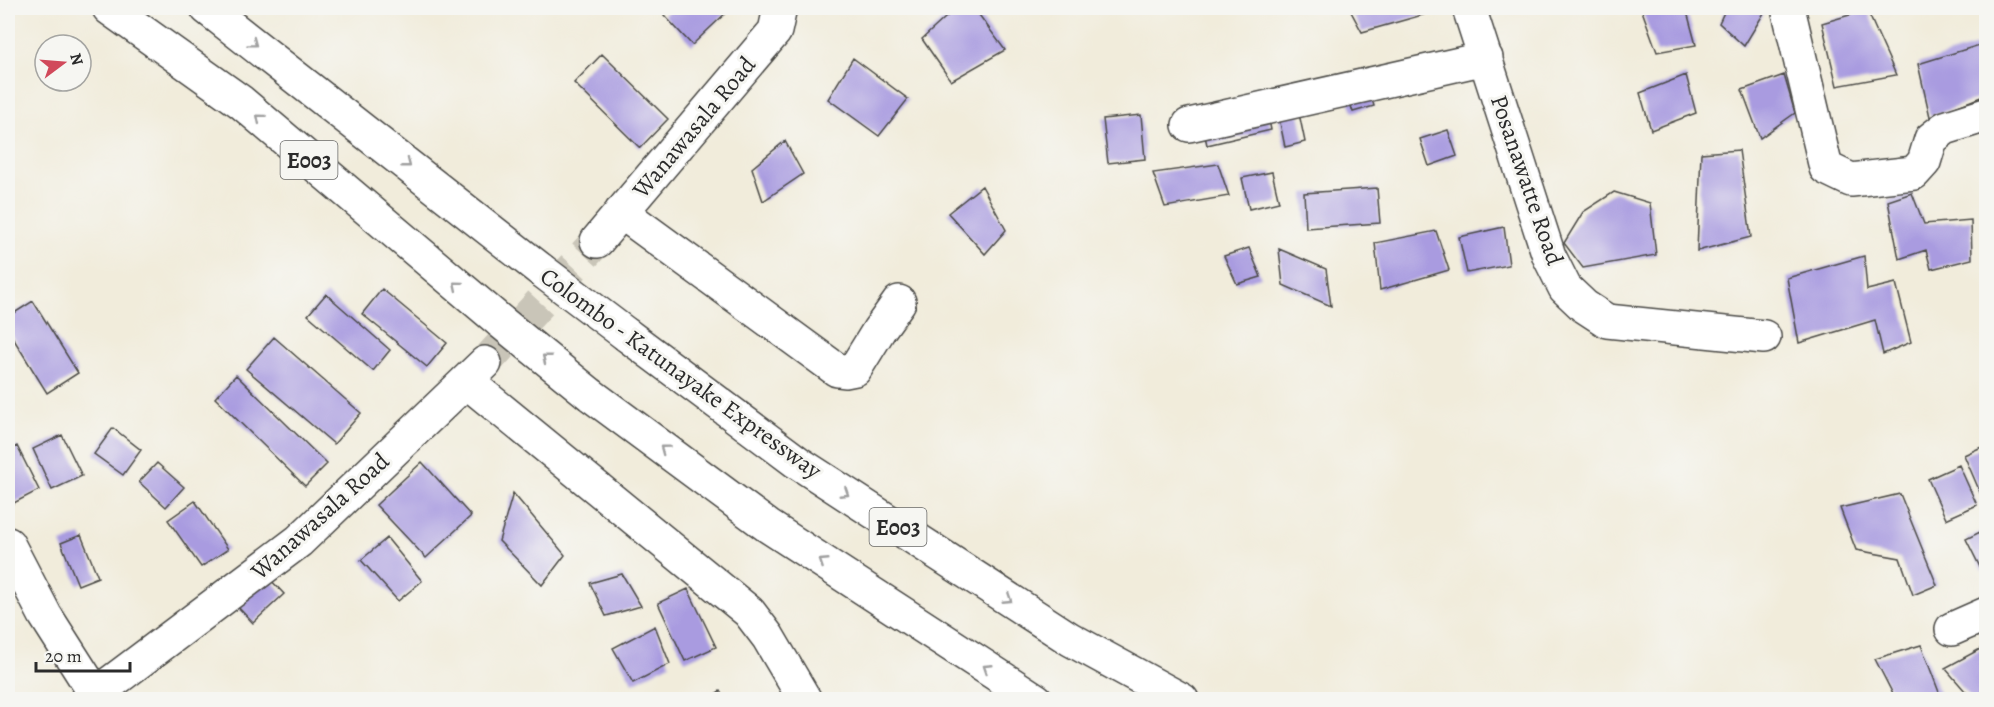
<svg xmlns="http://www.w3.org/2000/svg" width="1994" height="707" viewBox="0 0 1994 707" font-family="Alegreya,serif">
  <rect width="100%" height="100%" fill="#f6f6f2"/>
  <filter id="ink" filterUnits="userSpaceOnUse"><feTurbulence type="fractalNoise" baseFrequency=".0167" numOctaves="2"/><feDisplacementMap in="SourceGraphic" scale="12" xChannelSelector="R" yChannelSelector="G"/><feConvolveMatrix kernelMatrix="1 2 1 2 8 2 1 2 1" color-interpolation-filters="sRGB"/></filter>
  <filter id="wash" filterUnits="userSpaceOnUse"><feTurbulence type="fractalNoise" baseFrequency=".008" numOctaves="4" result="noise"/><feDisplacementMap in="SourceGraphic" scale="24" xChannelSelector="R" yChannelSelector="G"/><feGaussianBlur stdDeviation="1.35" result="paint"/><feColorMatrix in="noise" values="0 0 0 0 0 0 0 0 0 0 0 0 0 0 0 0 0 1.4 0 .05"/><feComposite in="paint" operator="in"/></filter>
  <g filter="url(#wash)">
    <rect width="100%" height="100%" fill="#f1ecdb"/>
    <g id="blocks">
      <path fill="#a99be0" d="M 672,8 L 731,8 L 692,45 L 664,15 Z
        M 956,8 L 974,8 L 1005,50 L 951,81 L 922,39 Z
        M 1349,8 L 1425,8 L 1426,14 L 1362,32 Z
        M 1641,8 L 1686,8 L 1696,45 L 1657,52 Z
        M 1726,8 L 1767,8 L 1744,46 L 1719,23 Z
        M 1867,10 L 1896,75 L 1837,86 L 1822,23 Z
        M 1986,43 L 1986,95 L 1930,117 L 1918,64 Z
        M 602,54 L 668,119 L 640,148 L 574,83 Z
        M 853,58 L 908,99 L 879,136 L 828,99 Z
        M 1686,75 L 1696,113 L 1651,130 L 1640,93 Z
        M 1784,75 L 1795,113 L 1760,138 L 1742,90 Z
        M 1365,77 L 1374,106 L 1353,112 L 1343,83 Z
        M 1265,99 L 1271,130 L 1207,145 L 1200,113 Z
        M 1296,99 L 1305,142 L 1285,147 L 1276,103 Z
        M 1141,115 L 1145,159 L 1108,163 L 1103,119 Z
        M 1448,130 L 1457,156 L 1429,166 L 1420,139 Z
        M 785,141 L 803,174 L 763,201 L 752,168 Z
        M 1739,150 L 1751,237 L 1697,251 L 1701,153 Z
        M 1218,164 L 1229,196 L 1165,207 L 1153,173 Z
        M 1272,172 L 1279,202 L 1249,209 L 1242,178 Z
        M 982,186 L 1006,230 L 985,254 L 948,213 Z
        M 1377,188 L 1380,223 L 1306,228 L 1304,193 Z
        M 1614,192 L 1650,203 L 1656,255 L 1583,268 L 1564,243 L 1583,212 Z
        M 1912,193 L 1924,224 L 1971,220 L 1972,259 L 1931,269 L 1926,250 L 1899,259 L 1888,201 Z
        M 1504,227 L 1509,265 L 1467,273 L 1459,237 Z
        M 1436,231 L 1449,270 L 1380,290 L 1375,243 Z
        M 1249,248 L 1261,277 L 1237,284 L 1224,256 Z
        M 1279,249 L 1326,269 L 1331,306 L 1283,285 Z
        M 1864,256 L 1867,290 L 1896,283 L 1911,342 L 1883,354 L 1875,320 L 1799,343 L 1787,278 Z
        M 382,289 L 447,343 L 427,367 L 362,314 Z
        M 326,294 L 390,350 L 373,371 L 308,315 Z
        M 33,301 L 78,373 L 47,393 L 8,330 L 8,317 Z
        M 274,337 L 361,413 L 334,444 L 246,369 Z
        M 236,375 L 327,464 L 305,486 L 215,398 Z
        M 113,428 L 141,450 L 123,475 L 94,454 Z
        M 62,435 L 82,476 L 52,490 L 33,449 Z
        M 1986,445 L 1986,506 L 1964,455 Z
        M 17,446 L 39,490 L 12,504 L 8,496 L 8,451 Z
        M 422,462 L 471,516 L 426,558 L 376,505 Z
        M 157,463 L 184,487 L 166,507 L 139,482 Z
        M 1959,465 L 1977,505 L 1946,519 L 1928,479 Z
        M 513,493 L 565,555 L 542,585 L 499,541 Z
        M 1900,494 L 1937,585 L 1913,595 L 1900,558 L 1856,550 L 1840,508 Z
        M 195,501 L 228,549 L 201,567 L 168,520 Z
        M 1986,529 L 1986,568 L 1982,571 L 1966,539 Z
        M 81,535 L 98,577 L 78,585 L 61,543 Z
        M 387,538 L 422,581 L 398,601 L 361,560 Z
        M 622,574 L 641,606 L 606,616 L 590,583 Z
        M 268,577 L 284,594 L 253,623 L 237,606 Z
        M 688,589 L 716,647 L 685,661 L 658,603 Z
        M 655,626 L 670,664 L 633,683 L 613,648 Z
        M 1921,645 L 1942,700 L 1896,700 L 1875,659 Z
        M 1982,648 L 1986,654 L 1986,700 L 1973,700 L 1945,668 Z
        M 720,691 L 725,700 L 705,700 Z"/>
    </g>
  </g>
  <g filter="url(#ink)">
    <use href="#blocks" fill-opacity="0" stroke="#494845" stroke-width="1.5"/>
    <g fill="none" stroke-linecap="round" stroke-linejoin="round">
      <path stroke="#c9c5b8" stroke-width="33" stroke-dasharray="33 16" stroke-linecap="butt" d="M 485,363 L 597,241"/>
      <g stroke="#494845" stroke-width="36">
        <path id="minor" d="M 1469,8 L 1549,256 L 1565,288 L 1584,306 L 1607,321 L 1764,337
          M 1788,8 L 1826,168 L 1851,180 L 1914,173 L 1924,162 L 1931,139 L 1945,128 L 1986,115
          M 1189,125 L 1486,58
          M 621,212 L 837,370 L 845,371 L 855,369 L 879,330 L 899,302
          M 597,241 L 775,31 L 780,8
          M 466,381 L 749,612 L 768,637 L 805,700
          M 8,544 L 45,615 L 96,695
          M 1952,629 L 1986,614
          M 88,700 L 299,541 L 485,363"/>
      </g>
      <g stroke="#494845" stroke-width="36">
        <path id="highway" d="M 109,8 L 241,102 L 501,322
          M 207,8 L 541,270
          M 627,335 L 797,462 L 1070,639 L 1182,700
          M 591,395 L 768,526 L 1036,700"/>
      </g>
      <use href="#minor" stroke="#fff" stroke-width="33"/>
      <use href="#highway" stroke="#fff" stroke-width="33"/>
      <g stroke="#494845" stroke-width="36" stroke-linecap="butt">
        <path id="highway-bridge" d="M 541,270 L 627,335
          M 501,322 L 591,395"/>
      </g>
      <use href="#highway-bridge" stroke="#fff" stroke-width="33"/>
    </g>
    <defs><path id="oneway-chevron" d="M-2-3.5L2.5 0L-2 3.5" fill="none" stroke-width="1.6" stroke-linecap="round" stroke-linejoin="round" transform="scale(1.5)"/></defs>
    <g stroke="#a0a0a0">
      <use href="#oneway-chevron" transform="translate(253 43) rotate(37)"/>
      <use href="#oneway-chevron" transform="translate(260 118) rotate(-140)"/>
      <use href="#oneway-chevron" transform="translate(407 164) rotate(38)"/>
      <use href="#oneway-chevron" transform="translate(457 285) rotate(-140)"/>
      <use href="#oneway-chevron" transform="translate(546 358) rotate(-141)"/>
      <use href="#oneway-chevron" transform="translate(664 449) rotate(-143)"/>
      <use href="#oneway-chevron" transform="translate(845 493) rotate(33)"/>
      <use href="#oneway-chevron" transform="translate(823 562) rotate(-147)"/>
      <use href="#oneway-chevron" transform="translate(1008 599) rotate(33)"/>
      <use href="#oneway-chevron" transform="translate(987 668) rotate(-147)"/>
    </g>
  </g>
  <g text-anchor="middle" stroke-width="6" stroke-linejoin="round" paint-order="stroke">
    <g fill="#f6f6f2" stroke="#686867" stroke-width="1.5">
      <rect x="280.5" y="141" width="57" height="38" rx="4.5"/>
      <rect x="869.5" y="508" width="57" height="38" rx="4.5"/>
    </g>
    <g font-size="22" font-weight="bold" fill="#2b2b2b">
      <text x="309" y="168">E003</text>
      <text x="898" y="535">E003</text>
    </g>
    <g font-size="24" fill="#2b2b2b" stroke="#f6f6f2">
      <text transform="translate(694 127) rotate(-50)" y="8">Wanawasala Road</text>
      <text transform="translate(1527 180) rotate(71)" y="8">Posanawatte Road</text>
      <text transform="translate(681 373) rotate(36)" y="8">Colombo - Katunayake Expressway</text>
      <text transform="translate(320 516) rotate(-42)" y="8">Wanawasala Road</text>
    </g>
  </g>
  <rect width="1994" height="707" fill="none" stroke="#f6f6f2" stroke-width="30"/>
  <g transform="translate(63 63) rotate(74)"><circle r="28" fill="#f6f6f2" stroke="#a5a5a2" stroke-width="1.5"/>
  <path d="M0-4.5L10 22L0 15L-10 22Z" fill="#d1495b"/>
  <text y="-9" font-size="16" font-weight="bold" text-anchor="middle" fill="#2b2b2b">N</text>
  </g>
  <path d="M36 662v9h94v-9" fill="none" stroke="#2b2b2b" stroke-width="3"/>
  <text x="45" y="662" font-size="18" fill="#2b2b2b" stroke="#f6f6f2" stroke-width="4.5" paint-order="stroke">20 m</text>
</svg>
